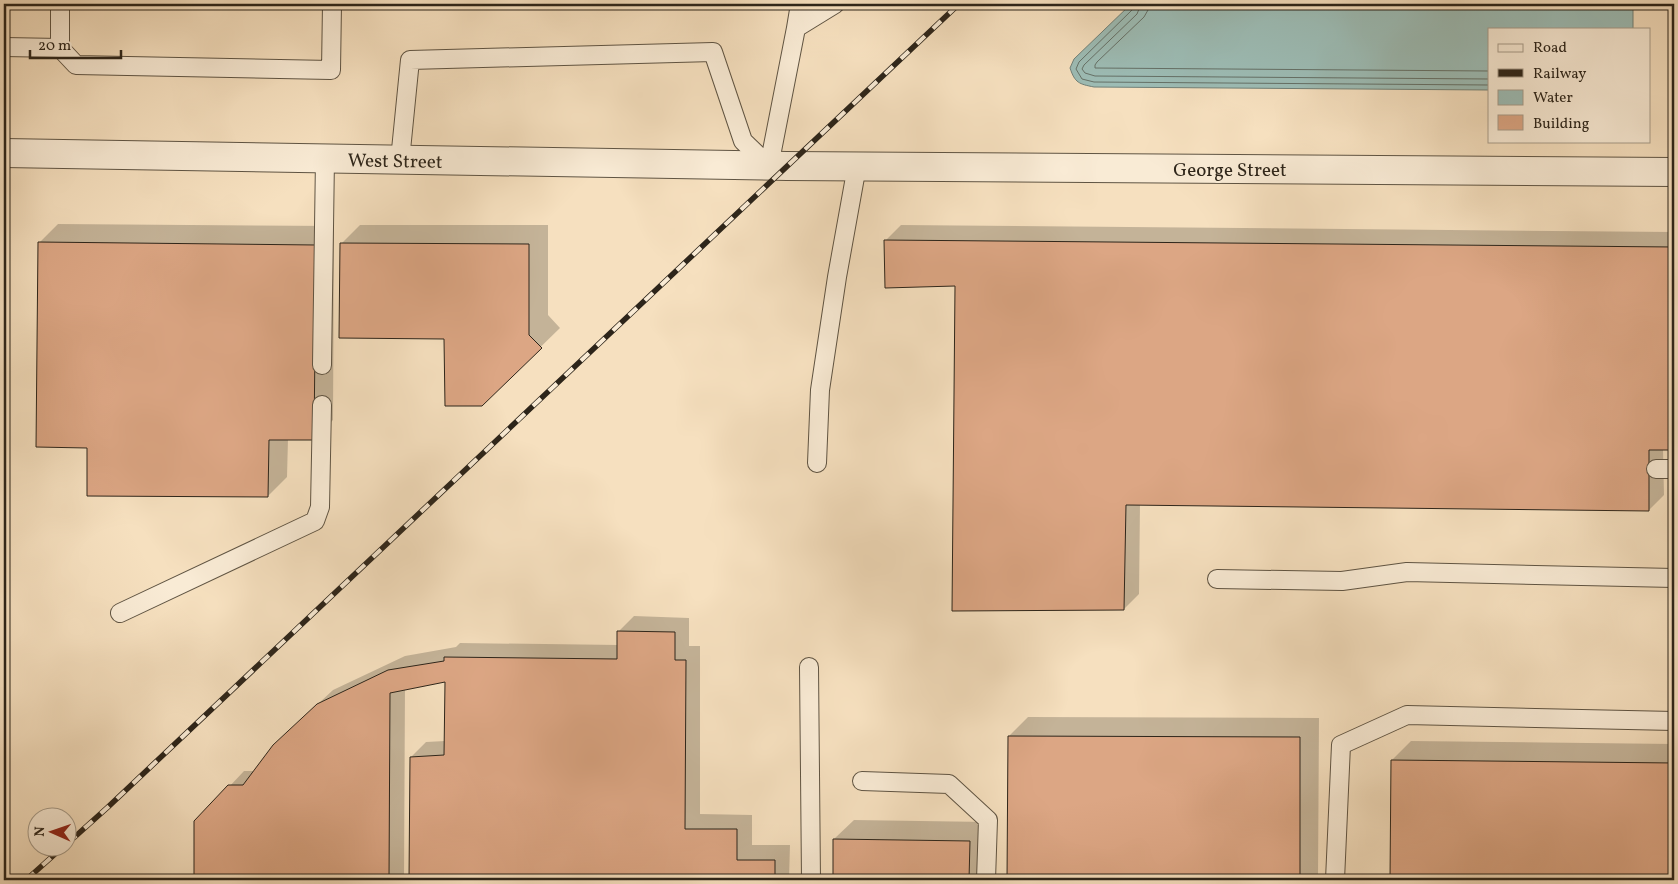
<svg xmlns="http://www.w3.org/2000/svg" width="1678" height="884" viewBox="0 0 1678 884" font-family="Vollkorn,serif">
  <rect width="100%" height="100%" fill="#f6e0bf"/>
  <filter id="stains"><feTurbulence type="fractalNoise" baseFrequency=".004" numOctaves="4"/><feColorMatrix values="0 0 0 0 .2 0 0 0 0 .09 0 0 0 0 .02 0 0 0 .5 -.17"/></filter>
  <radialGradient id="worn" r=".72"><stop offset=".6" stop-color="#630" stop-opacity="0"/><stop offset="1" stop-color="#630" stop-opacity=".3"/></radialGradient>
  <path fill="#9dbdb6" stroke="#708078" d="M 1131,4 L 1633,4 L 1633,29 L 1489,29 L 1489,90 L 1094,87 C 1079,84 1075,83 1070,68 L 1074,59 Z"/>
  <path fill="#0003" d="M 58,224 L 334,226 L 333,420 L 314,439 L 288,439 L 287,477 L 268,496 L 88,446 L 39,243 Z
    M 360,225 L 548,225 L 548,315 L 560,328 L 481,405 L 446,338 L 341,244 Z
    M 901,225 L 1674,232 L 1674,449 L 1663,449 L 1664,495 L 1649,510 L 1140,504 L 1139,594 L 1124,609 L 956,285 L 886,240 Z
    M 634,616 L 689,618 L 689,646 L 700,646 L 700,814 L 752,815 L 752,845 L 790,845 L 789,880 L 411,880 L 411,757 L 426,742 L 445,741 L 446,681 L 405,689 L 404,880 L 195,880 L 196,822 L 244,771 L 256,771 L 290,730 L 333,690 L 405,656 L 456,647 L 460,643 L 619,645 L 619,631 Z
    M 1028,717 L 1319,718 L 1318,880 L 1008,880 L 1009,736 Z
    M 1411,741 L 1674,744 L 1674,880 L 1391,880 L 1392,760 Z
    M 854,820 L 988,822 L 988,880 L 834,880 L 834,839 Z"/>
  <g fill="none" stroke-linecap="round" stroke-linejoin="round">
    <path stroke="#657168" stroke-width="1" d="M 1134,4 L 1133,9 L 1079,62 L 1076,69 L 1082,79 L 1094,82 L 1489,85
      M 1141,4 L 1137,14 L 1084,65 L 1082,69 L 1085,73 L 1095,76 L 1489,79
      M 1148,4 L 1148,10 L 1144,17 L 1097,62 L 1095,65 L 1095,68 L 1489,71"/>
  </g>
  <path fill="#dca684" stroke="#2d251a" d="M 884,240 L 1674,247 L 1674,450 L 1649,450 L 1649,511 L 1126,505 L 1124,610 L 952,611 L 955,286 L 885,288 Z
    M 38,242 L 316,245 L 314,440 L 269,440 L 268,497 L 87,496 L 87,448 L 36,447 Z
    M 340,243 L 529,244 L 529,335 L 542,348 L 482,406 L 445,406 L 444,339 L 339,338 Z
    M 617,631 L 675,632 L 675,660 L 686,660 L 685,829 L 737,829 L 737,860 L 775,860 L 775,880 L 409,880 L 410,757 L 444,755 L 445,682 L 390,693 L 389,880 L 194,880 L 194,821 L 228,785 L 243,785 L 273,745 L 317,704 L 388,670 L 444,661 L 444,657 L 617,659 Z
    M 1008,736 L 1300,737 L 1300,880 L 1007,880 Z
    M 1391,760 L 1674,763 L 1674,880 L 1390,880 Z
    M 833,839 L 970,841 L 969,880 L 833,880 Z"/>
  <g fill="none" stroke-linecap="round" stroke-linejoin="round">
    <g stroke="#5f5443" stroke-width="20">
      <path id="service" d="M 796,28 L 800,4
        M 4,47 L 60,48 L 76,65 L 331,70 L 332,4
        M 60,48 L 60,4
        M 400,160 L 410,60 L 713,52 L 743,141 L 769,166
        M 769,166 L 796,28 L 835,4
        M 322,365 L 325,158
        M 817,463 L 820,390 L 837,277 L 857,166
        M 1656,469 L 1674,469
        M 1217,579 L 1342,581 L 1407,572 L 1674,578
        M 120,613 L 315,521 L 320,507 L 322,405
        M 809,667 L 811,880
        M 862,781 L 949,784 L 988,820 L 986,880
        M 1335,880 L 1341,745 L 1407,715 L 1674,721"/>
    </g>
    <g stroke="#5f5443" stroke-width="30">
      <path id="minor" d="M 4,153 L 787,166 L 1674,172"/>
    </g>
    <use href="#service" stroke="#f9ebd5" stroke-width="18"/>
    <use href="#minor" stroke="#f9ebd5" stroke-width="28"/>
    <g stroke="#2d251a" stroke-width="5.5">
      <path id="rail" d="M 68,843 L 108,807 L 959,4
        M 26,880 L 64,846"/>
    </g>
    <use href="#rail" stroke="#f9ebd5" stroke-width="4" stroke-dasharray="11" stroke-linecap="butt"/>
  </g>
  <g text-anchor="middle" stroke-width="4" stroke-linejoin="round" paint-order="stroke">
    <g font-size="19" fill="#2d251a" stroke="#f9ebd5">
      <text transform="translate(395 160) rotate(1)" y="7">West Street</text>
      <text x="1230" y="176">George Street</text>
    </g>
  </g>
  <rect width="1678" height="884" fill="none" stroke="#f6e0bf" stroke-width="20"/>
  <rect x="5" y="5" width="1668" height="874" fill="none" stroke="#2d251a" stroke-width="2.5"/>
  <rect x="10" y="10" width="1658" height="864" fill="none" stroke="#2d251a"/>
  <rect x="1488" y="28" width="162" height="115" fill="#f9ebd5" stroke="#a79c8a"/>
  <rect x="1498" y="44" width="25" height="8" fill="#f9ebd5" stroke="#a79c8a"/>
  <text x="1533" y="52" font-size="15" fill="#2d251a">Road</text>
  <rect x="1498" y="69" width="25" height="8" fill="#2d251a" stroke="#a79c8a"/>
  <text x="1533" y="78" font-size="15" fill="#2d251a">Railway</text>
  <rect x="1498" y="90" width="25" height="15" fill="#9dbdb6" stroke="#a79c8a"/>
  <text x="1533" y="102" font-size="15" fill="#2d251a">Water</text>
  <rect x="1498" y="115" width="25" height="15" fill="#dca684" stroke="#a79c8a"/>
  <text x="1533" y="128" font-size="15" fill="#2d251a">Building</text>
  <g transform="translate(52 832) rotate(272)"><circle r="24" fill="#f9ebd5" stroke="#a79c8a"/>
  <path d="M0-4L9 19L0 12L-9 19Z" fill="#8f2418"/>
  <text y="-8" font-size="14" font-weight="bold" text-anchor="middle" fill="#2d251a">N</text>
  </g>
  <path d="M30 50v8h91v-8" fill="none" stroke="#2d251a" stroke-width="2.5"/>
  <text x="38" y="50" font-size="15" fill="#2d251a" stroke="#f9ebd5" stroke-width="4" paint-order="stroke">20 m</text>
  <rect width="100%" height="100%" filter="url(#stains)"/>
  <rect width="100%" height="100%" fill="url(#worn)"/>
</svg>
